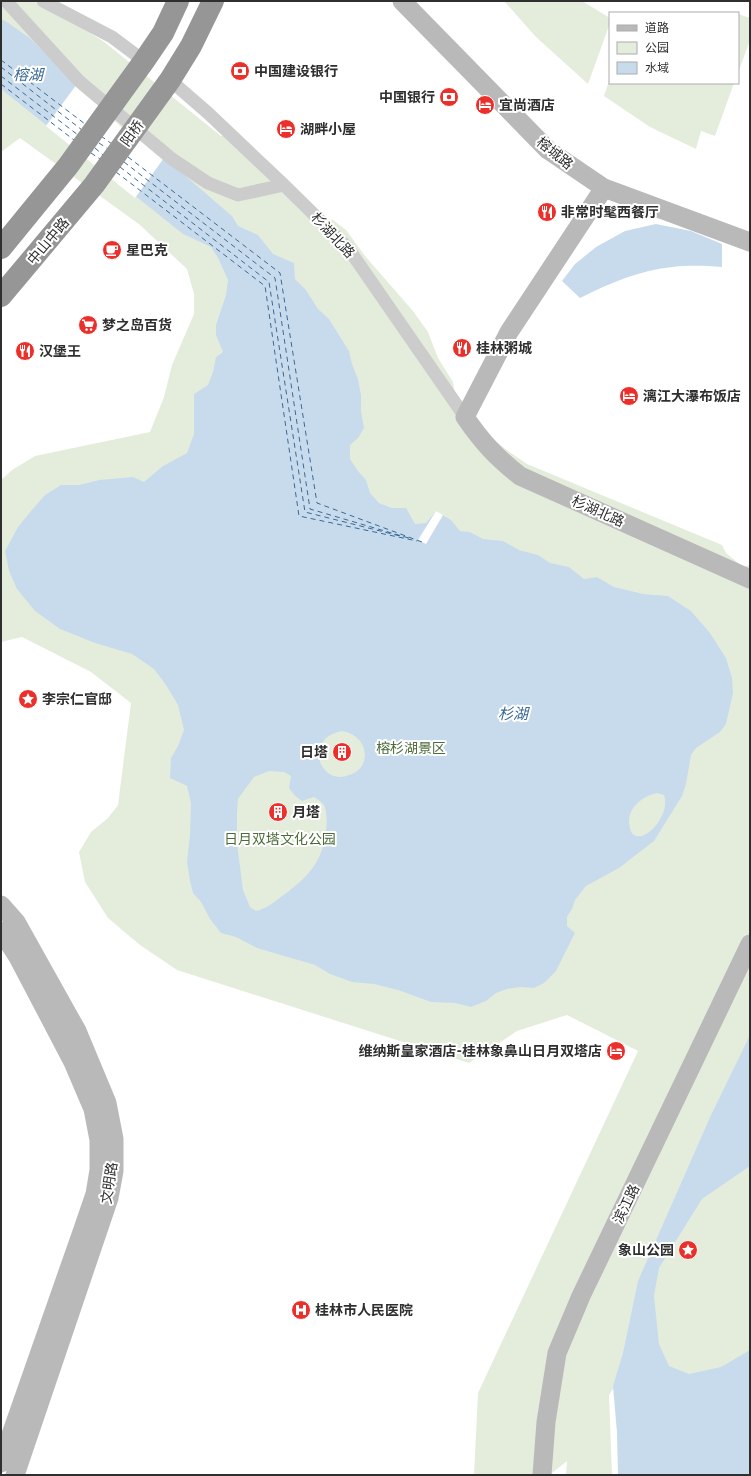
<svg xmlns="http://www.w3.org/2000/svg" width="751" height="1476" viewBox="0 0 751 1476" font-family="Quicksand,'Noto Sans SC',sans-serif">
  <rect width="100%" height="100%" fill="#fff"/>
  <path fill="#e4eddc" d="M 1,1 L 32,1 L 55,11 L 103,41 L 221,136 L 226,136 L 309,216 L 333,220 L 346,230 L 365,256 L 413,311 L 428,332 L 438,358 L 453,382 L 459,423 L 490,437 L 508,451 L 527,464 L 722,545 L 726,553 L 743,567 L 750,565 L 750,1362 L 680,1391 L 636,1355 L 609,1395 L 612,1475 L 566,1475 L 567,1461 L 552,1473 L 551,1475 L 474,1475 L 478,1393 L 638,1051 L 567,1015 L 517,1031 L 469,1063 L 177,970 L 140,945 L 108,918 L 85,882 L 79,852 L 91,832 L 108,818 L 118,805 L 131,703 L 91,672 L 22,637 L 1,642 L 1,480 L 12,470 L 35,456 L 150,432 L 164,397 L 172,365 L 194,314 L 194,294 L 187,269 L 140,225 L 20,138 L 1,152 Z
    M 504,1 L 582,1 L 610,18 L 610,23 L 588,84 L 536,37 Z
    M 738,14 L 750,18 L 750,40 L 738,73 Z
    M 610,78 L 610,83 L 734,83 L 715,136 L 701,131 L 696,149 L 650,127 L 604,96 Z"/>
  <path fill="#c8dbed" fill-rule="evenodd" d="M 1,19 L 7,22 L 31,39 L 119,128 L 182,173 L 232,216 L 238,226 L 258,235 L 273,254 L 294,263 L 295,279 L 306,290 L 318,309 L 329,319 L 349,351 L 352,364 L 358,379 L 361,395 L 361,411 L 364,428 L 358,438 L 350,445 L 350,459 L 358,471 L 366,480 L 370,493 L 379,503 L 392,508 L 406,508 L 415,524 L 426,523 L 436,511 L 451,520 L 460,531 L 470,532 L 483,539 L 503,541 L 519,550 L 538,555 L 550,563 L 569,567 L 584,579 L 597,577 L 614,587 L 643,594 L 668,596 L 691,611 L 710,633 L 726,658 L 732,678 L 733,693 L 726,724 L 720,732 L 696,748 L 691,755 L 686,784 L 682,796 L 654,841 L 619,868 L 586,886 L 575,900 L 572,909 L 567,917 L 567,926 L 575,933 L 556,971 L 544,983 L 534,988 L 521,987 L 507,989 L 496,993 L 486,1001 L 471,1007 L 455,1003 L 431,1002 L 398,990 L 374,984 L 352,982 L 330,974 L 315,965 L 257,948 L 236,937 L 221,933 L 210,919 L 201,902 L 193,893 L 190,881 L 187,862 L 190,835 L 191,803 L 187,786 L 170,778 L 171,758 L 178,746 L 184,730 L 178,705 L 166,685 L 154,669 L 132,654 L 95,643 L 60,629 L 35,611 L 17,589 L 9,571 L 5,551 L 18,527 L 31,511 L 45,495 L 61,485 L 79,485 L 99,480 L 133,477 L 144,482 L 163,466 L 187,453 L 194,434 L 194,394 L 208,385 L 213,372 L 216,357 L 223,352 L 216,335 L 216,325 L 226,295 L 228,280 L 218,258 L 211,247 L 183,234 L 1,89 ZM 342,731 C 356,733 368,745 364,761 C 362,768 356,773 349,775 C 319,787 303,738 342,731 ZM 269,771 L 284,772 L 291,776 L 289,788 L 295,796 L 302,801 L 314,797 C 317,799 322,802 324,805 C 327,812 327,823 326,830 C 323,861 309,876 285,894 C 275,901 268,908 256,911 L 250,907 L 243,890 L 237,843 L 237,813 L 238,799 L 254,777 ZM 657,793 L 664,795 C 667,805 664,812 659,821 C 655,828 640,843 632,833 C 630,831 630,826 629,824 C 628,807 643,796 657,793 Z
    M 656,224 L 691,231 L 722,244 L 722,267 C 706,266 689,265 673,267 C 640,270 610,283 580,298 L 562,281 L 575,264 L 596,247 L 625,231 Z
    M 750,1035 L 750,1166 L 702,1199 L 659,1268 L 654,1296 L 659,1344 L 669,1366 L 689,1374 L 721,1367 L 750,1350 L 750,1475 L 618,1475 L 617,1433 L 613,1386 L 623,1353 L 638,1281 L 711,1115 Z"/>
  <path fill="#fff" d="M 77,84 L 120,126 L 164,158 L 135,198 L 46,126 Z
    M 436,511 L 443,515 L 426,544 L 418,540 Z"/>
  <g fill="none" stroke-linecap="round" stroke-linejoin="round">
    <path stroke="#3a6994" stroke-width="1" stroke-dasharray="5 4" stroke-linecap="butt" d="M 1,60 L 85,124
      M 1,67 L 82,130
      M 1,76 L 78,135
      M 1,84 L 74,140
      M 101,136 L 112,144
      M 99,143 L 108,149
      M 95,148 L 103,155
      M 91,153 L 100,159
      M 128,157 L 280,273 L 317,503 L 422,542
      M 124,162 L 275,278 L 310,509 L 412,539
      M 120,167 L 269,282 L 305,512 L 404,537
      M 116,172 L 265,286 L 299,516 L 417,541"/>
    <path stroke="#ccc" stroke-width="13" d="M 6,1 L 79,81 L 172,159 L 208,183 L 238,195 L 284,185
      M 43,1 L 112,37 L 144,61
      M 170,80 L 208,113 L 284,185 L 348,248 L 465,417"/>
    <path stroke="#b9b9b9" stroke-width="19" d="M 402,1 L 548,150 L 604,188 L 750,242
      M 604,188 L 509,332 L 465,417 C 482,442 496,457 520,476 L 750,579
      M 1,905 L 16,922 L 77,1031 L 107,1103 L 114,1139 L 114,1171 L 109,1198 L 15,1475
      M 1,931 L 18,957 L 73,1062 L 93,1109 L 99,1140 L 99,1170 L 95,1194 L 83,1229 L 1,1463
      M 542,1475 L 546,1422 L 557,1353 L 581,1296 L 750,944"/>
    <path stroke="#969696" stroke-width="22" d="M 1,248 L 68,166 L 144,61 L 163,33 L 178,1
      M 1,296 L 94,185 L 170,80 L 191,46 L 213,1"/>
  </g>
  <defs>
    <g id="bank-disc" transform="scale(1)"><circle r="9.5" fill="#eb302c" stroke="#fff"/><path d="M-6-4H6V4H-6ZM0-2.3a2.3 2.3 0 1 0 0 4.6a2.3 2.3 0 1 0 0-4.6Z" fill="#fff"/></g>
    <g id="hotel-disc" transform="scale(1)"><circle r="9.5" fill="#eb302c" stroke="#fff"/><path d="M-6-4.5h1.5V1H6V5H4.5V3h-9V5H-6ZM-4 0a1.8 1.8 0 1 1 3.6 0ZM.5 0V-2.5h3Q6-2.5 6 0Z" fill="#fff"/></g>
    <g id="restaurant-disc" transform="scale(1)"><circle r="9.5" fill="#eb302c" stroke="#fff"/><path d="M-5-6h1v4h1v-4h1v4h1v-4h1v5L-1.5 .5V6h-2V.5L-5-1ZM5-6V6H3V1.5H1.5Q1.5-4 5-6Z" fill="#fff"/></g>
    <g id="cafe-disc" transform="scale(1)"><circle r="9.5" fill="#eb302c" stroke="#fff"/><path d="M-5.5-4.5H6V0H3Q3 3.5 0 3.5H-2.5Q-5.5 3.5-5.5 0ZM3-3.2v2h1.7v-2ZM-6 4.5H4V6H-6Z" fill="#fff"/></g>
    <g id="supermarket-disc" transform="scale(1)"><circle r="9.5" fill="#eb302c" stroke="#fff"/><path d="M-6-5.5h2.5l.6 2H6L4.5 2H-2.5L-4.4-4H-6ZM-1.5 3.2a1.3 1.3 0 1 0 .1 0ZM3 3.2a1.3 1.3 0 1 0 .1 0Z" fill="#fff"/></g>
    <g id="sight-disc" transform="scale(1)"><circle r="9.5" fill="#eb302c" stroke="#fff"/><path d="M0-6L1.8-2.2L6-1.7L2.9 1.2L3.7 5.4L0 3.3L-3.7 5.4L-2.9 1.2L-6-1.7L-1.8-2.2Z" fill="#fff"/></g>
    <g id="building-disc" transform="scale(1)"><circle r="9.5" fill="#eb302c" stroke="#fff"/><path d="M-4-6H4V6H1V3H-1V6H-4ZM-2.5-4.3h1.7v1.8h-1.7ZM.8-4.3h1.7v1.8H.8ZM-2.5-1h1.7V.8h-1.7ZM.8-1h1.7V.8H.8Z" fill="#fff"/></g>
    <g id="hospital-disc" transform="scale(1)"><circle r="9.5" fill="#eb302c" stroke="#fff"/><path d="M-5-5h3v3.5h4V-5h3V5h-3V1.5h-4V5h-3Z" fill="#fff"/></g>
  </defs>
  <g fill-rule="evenodd">
    <use href="#bank-disc" x="240" y="71"/>
    <use href="#bank-disc" x="449" y="97"/>
    <use href="#hotel-disc" x="485" y="105"/>
    <use href="#hotel-disc" x="286" y="129"/>
    <use href="#restaurant-disc" x="547" y="212"/>
    <use href="#cafe-disc" x="112" y="250"/>
    <use href="#supermarket-disc" x="88" y="325"/>
    <use href="#restaurant-disc" x="462" y="348"/>
    <use href="#restaurant-disc" x="25" y="351"/>
    <use href="#hotel-disc" x="629" y="396"/>
    <use href="#sight-disc" x="28" y="699"/>
    <use href="#building-disc" x="342" y="752"/>
    <use href="#building-disc" x="278" y="812"/>
    <use href="#hotel-disc" x="616" y="1051"/>
    <use href="#sight-disc" x="688" y="1250"/>
    <use href="#hospital-disc" x="301" y="1310"/>
  </g>
  <g text-anchor="middle" stroke-width="4" stroke-linejoin="round" paint-order="stroke">
    <g font-size="14" font-weight="bold" fill="#2f2f2f" stroke="#fff" text-anchor="start">
      <text x="254" y="76">中国建设银行</text>
      <text x="435" y="102" text-anchor="end">中国银行</text>
      <text x="499" y="110">宜尚酒店</text>
      <text x="300" y="134">湖畔小屋</text>
      <text x="561" y="217">非常时髦西餐厅</text>
      <text x="126" y="255">星巴克</text>
      <text x="102" y="330">梦之岛百货</text>
      <text x="476" y="353">桂林粥城</text>
      <text x="39" y="356">汉堡王</text>
      <text x="643" y="401">漓江大瀑布饭店</text>
      <text x="42" y="704">李宗仁官邸</text>
      <text x="328" y="757" text-anchor="end">日塔</text>
      <text x="292" y="817">月塔</text>
      <text x="602" y="1056" text-anchor="end">维纳斯皇家酒店-桂林象鼻山日月双塔店</text>
      <text x="674" y="1255" text-anchor="end">象山公园</text>
      <text x="315" y="1315">桂林市人民医院</text>
    </g>
    <g font-size="14" fill="#2f2f2f" stroke="#fff">
      <text transform="translate(132 133) rotate(-54)" y="5">阳桥</text>
      <text transform="translate(555 153) rotate(39)" y="5">榕城路</text>
      <text transform="translate(333 235) rotate(47)" y="5">杉湖北路</text>
      <text transform="translate(48 241) rotate(-50)" y="5">中山中路</text>
      <text transform="translate(598 511) rotate(24)" y="5">杉湖北路</text>
      <text transform="translate(109 1183) rotate(-81)" y="5">文明路</text>
      <text transform="translate(626 1204) rotate(-64)" y="5">滨江路</text>
    </g>
    <g font-size="14" fill="#4d6c3b" stroke="#fff">
      <text x="411" y="753">榕杉湖景区</text>
      <text x="280" y="844">日月双塔文化公园</text>
    </g>
    <g font-size="15" font-style="italic" fill="#3a6994" stroke="#fff">
      <text x="28" y="80">榕湖</text>
      <text x="513" y="719">杉湖</text>
    </g>
  </g>
  <rect width="751" height="1476" fill="none" stroke="#2f2f2f" stroke-width="4"/>
  <rect x="609" y="12" width="130" height="72" fill="#ffffff" stroke="#acacac"/>
  <rect x="617" y="25" width="20" height="6" fill="#b9b9b9" stroke="#acacac"/>
  <text x="645" y="32" font-size="12" fill="#2f2f2f">道路</text>
  <rect x="617" y="42" width="20" height="12" fill="#e4eddc" stroke="#acacac"/>
  <text x="645" y="52" font-size="12" fill="#2f2f2f">公园</text>
  <rect x="617" y="62" width="20" height="12" fill="#c8dbed" stroke="#acacac"/>
  <text x="645" y="72" font-size="12" fill="#2f2f2f">水域</text>
</svg>
